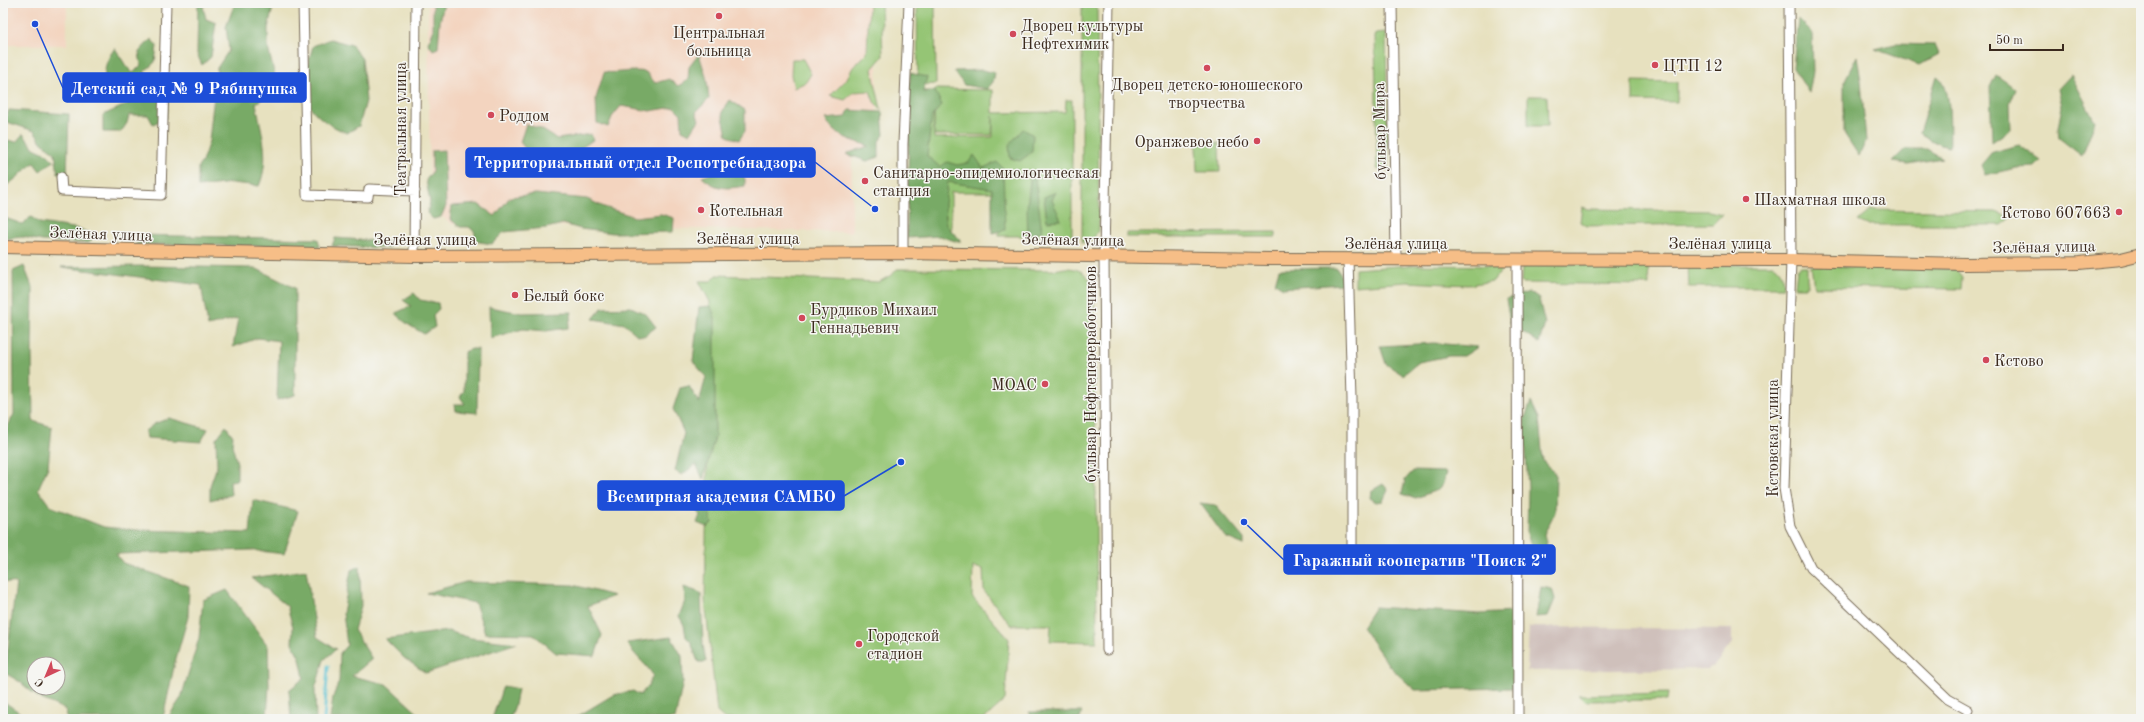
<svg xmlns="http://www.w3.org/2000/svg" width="2144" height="722" viewBox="0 0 2144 722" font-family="'Old Standard TT',serif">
  <rect width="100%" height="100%" fill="#f6f6f2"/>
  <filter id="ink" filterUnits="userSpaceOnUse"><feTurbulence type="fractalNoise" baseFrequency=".025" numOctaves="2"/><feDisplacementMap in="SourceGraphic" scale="8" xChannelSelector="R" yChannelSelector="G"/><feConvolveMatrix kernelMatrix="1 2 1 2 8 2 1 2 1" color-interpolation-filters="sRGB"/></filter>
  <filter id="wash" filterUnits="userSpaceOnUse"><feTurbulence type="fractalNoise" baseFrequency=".012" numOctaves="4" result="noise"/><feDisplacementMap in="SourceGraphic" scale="16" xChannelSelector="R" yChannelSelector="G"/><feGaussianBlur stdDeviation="0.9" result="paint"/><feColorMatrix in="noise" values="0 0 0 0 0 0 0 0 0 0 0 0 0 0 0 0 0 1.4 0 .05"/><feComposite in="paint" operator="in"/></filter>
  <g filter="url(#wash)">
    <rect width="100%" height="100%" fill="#e7e1bf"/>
    <path fill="#f3d4bf" d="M 3,3 L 67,3 L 67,45 L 3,45 Z
      M 428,3 L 877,3 L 877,157 L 852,158 L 852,232 L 452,224 L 430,208 Z"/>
    <path fill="#cfc0bb" d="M 1529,627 L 1732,629 L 1732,643 L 1714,666 L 1707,669 L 1527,671 Z"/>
    <path fill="#95c574" stroke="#687849" d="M 869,3 L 881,3 L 883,56 L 872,69 L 881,109 L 874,102 L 870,91 L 854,92 L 845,100 L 830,96 L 846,80 L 853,67 L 867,52 Z
      M 917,3 L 935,3 L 936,84 L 918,85 Z
      M 1082,3 L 1097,3 L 1099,229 L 1093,239 L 1082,243 Z
      M 1386,33 L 1388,170 L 1377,169 L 1375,34 Z
      M 792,59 L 803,59 L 811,74 L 806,82 L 794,88 L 791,75 Z
      M 1633,81 L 1677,82 L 1677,102 L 1633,101 Z
      M 935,89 L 993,90 L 993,113 L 1065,112 L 1066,100 L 1072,100 L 1072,236 L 999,236 L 999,192 L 951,192 L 951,234 L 908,234 L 909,91 L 933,91 L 934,138 L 993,137 L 993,116 L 992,135 L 934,135 Z
      M 1528,96 L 1547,96 L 1548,126 L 1528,126 Z
      M 1219,143 L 1220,172 L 1197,172 L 1196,144 Z
      M 1582,207 L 1589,209 L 1709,211 L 1722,214 L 1713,224 L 1586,226 L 1580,222 Z
      M 1871,210 L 1996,212 L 2011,218 L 2002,225 L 1867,225 L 1858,221 Z
      M 1276,232 L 1276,237 L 1127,237 L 1127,233 Z
      M 1528,264 L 1648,264 L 1649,285 L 1521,283 L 1522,267 Z
      M 1413,265 L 1504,266 L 1493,281 L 1468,285 L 1407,282 L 1355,286 L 1355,269 Z
      M 1688,265 L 1774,265 C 1783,271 1782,277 1783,287 L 1689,287 Z
      M 1801,266 L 1807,266 L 1807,287 L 1795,287 L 1797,269 Z
      M 1811,266 L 1955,269 L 1962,278 L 1961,289 L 1814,287 Z
      M 1065,268 C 1081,268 1091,275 1094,292 L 1097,642 L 1050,641 L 1051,625 L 1011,625 L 984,591 L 983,569 L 973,567 L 972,597 L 1009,639 L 1005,700 L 984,719 L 725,719 L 717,712 L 705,600 L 710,302 L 699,281 L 711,281 L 717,275 L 879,282 L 893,274 L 897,269 L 1054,270 Z
      M 1668,693 L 1667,700 L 1584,701 L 1578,695 Z"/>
    <path fill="#78aa66" stroke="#5a6a42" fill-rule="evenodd" d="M 198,3 L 209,3 L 203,6 L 206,19 L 216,23 L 211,57 L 202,65 L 197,54 Z
      M 235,3 L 274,3 L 268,28 L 268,48 L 275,76 L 265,97 L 256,103 C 261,131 271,158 259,186 L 232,183 L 198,187 L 198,167 L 202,162 L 209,141 L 217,68 L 229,50 L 226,27 Z
      M 433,3 L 444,3 L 440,22 L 438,48 L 433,50 L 428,43 L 433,32 Z
      M 1798,18 L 1812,32 L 1813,72 L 1809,93 L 1793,68 Z
      M 151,39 L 157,46 L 155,62 L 144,72 L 158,83 L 168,99 L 166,118 L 153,124 L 148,115 L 129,115 L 127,123 L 121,132 L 103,132 L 103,115 L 130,103 L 110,94 C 102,76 103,64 115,48 L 126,66 L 133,73 L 141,65 L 139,52 Z
      M 330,39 L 352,45 L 362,59 L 366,101 L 359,126 L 347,133 C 323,123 308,111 299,85 L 305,74 L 313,46 Z
      M 1895,44 L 1935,45 L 1939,54 L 1919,65 L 1875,49 Z
      M 699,54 L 707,80 L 709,99 L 696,112 L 699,120 L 690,134 L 682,130 L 681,114 L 674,107 L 650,111 L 621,106 L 612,117 L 608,127 L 597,123 L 596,98 L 604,72 C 618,74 631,69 646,72 L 655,83 L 669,79 L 678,86 L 688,80 L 689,67 Z
      M 1857,56 L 1861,81 L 1866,141 L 1859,156 L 1844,133 L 1844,82 Z
      M 983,70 L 995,73 L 993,82 L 987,89 L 964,85 L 954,71 Z
      M 910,73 L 927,77 L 923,92 L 935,91 L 942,105 L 932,116 L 927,156 L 940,167 L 947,162 L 957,165 L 968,163 L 974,155 L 983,168 L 997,162 L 1003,168 L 1005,230 L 992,233 L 992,189 L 948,182 L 945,204 L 946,225 L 961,241 L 955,241 L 940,236 L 907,238 Z
      M 1996,75 L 2016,89 L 2010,104 L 2011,129 L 1992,142 L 1990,87 Z
      M 2071,75 L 2095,121 L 2082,156 L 2059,138 L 2058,128 L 2062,106 L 2058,89 Z
      M 1937,76 C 1953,86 1949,129 1950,147 L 1940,145 L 1919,133 Z
      M 730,100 L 745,110 L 745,131 L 739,140 L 727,136 L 722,112 Z
      M 9,110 L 69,114 L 67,175 L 58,174 L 55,153 L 41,142 L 34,131 L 4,121 Z
      M 849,110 L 882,112 L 884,135 L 879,141 L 879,157 L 867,161 L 846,154 L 869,146 C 848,139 837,137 825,119 L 846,117 Z
      M 526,124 L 541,129 L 557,139 L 591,134 L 593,140 L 578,150 L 527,151 L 520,142 Z
      M 1023,129 L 1033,135 L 1032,152 L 1020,161 L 1010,158 L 1009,145 Z
      M 23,134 L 34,148 L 47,154 L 54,161 L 40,171 L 34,163 C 22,171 15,182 3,187 L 3,139 L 16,142 Z
      M 2019,145 L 2041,161 L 2035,167 L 2017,168 L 1985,175 L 1981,165 L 1992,152 Z
      M 1905,149 L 1927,149 L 1942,158 L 1909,164 L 1892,162 Z
      M 444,150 L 446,206 L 441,217 L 433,219 L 427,213 L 430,202 L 426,180 L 432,172 L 432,151 Z
      M 727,168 L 739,168 L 745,179 L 745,186 C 726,189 717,190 702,177 Z
      M 1031,171 L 1034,171 L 1042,231 L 1028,236 L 1027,208 Z
      M 1056,192 L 1052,200 L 1061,220 L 1047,221 L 1044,197 Z
      M 536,194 L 587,199 L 604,207 L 635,217 L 661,214 L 674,218 L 673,232 L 613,233 L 581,229 L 563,224 L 546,228 L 504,232 L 492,244 L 474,241 L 475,232 L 469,227 L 460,227 L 450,219 L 452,206 L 478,204 L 495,216 L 510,197 Z
      M 31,217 L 40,223 L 80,229 L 95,236 L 89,243 L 42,241 L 23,237 L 3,239 L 3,220 L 5,218 L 22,224 Z
      M 138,235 L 318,239 L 320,247 L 136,244 Z
      M 335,238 L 393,242 L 388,248 L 332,246 Z
      M 24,266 L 33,289 L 32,354 L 33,421 L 52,427 L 48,467 L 38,489 L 50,506 L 104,527 L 137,530 L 250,533 L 253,500 L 298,511 L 284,554 L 251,550 L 116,554 L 123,563 L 189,586 L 188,617 L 175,662 L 163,718 L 161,719 L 67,719 L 66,710 L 39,698 L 20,682 L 5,673 L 16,583 L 3,582 L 3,436 L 14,414 L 13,271 ZM 34,664 L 58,664 L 58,688 L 34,688 Z
      M 141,266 L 255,268 L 295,288 L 295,395 L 277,400 L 279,341 L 258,338 L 233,347 L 238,318 L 208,326 L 201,285 L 61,267 Z
      M 1336,268 L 1341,275 L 1342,284 L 1283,288 L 1275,283 L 1279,269 Z
      M 1529,292 L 1539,299 L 1545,324 L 1539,343 L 1510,323 L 1506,299 Z
      M 414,293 L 420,300 L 438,303 L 439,309 L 433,315 L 435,327 L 424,334 C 411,326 406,325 396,313 L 411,306 L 403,300 Z
      M 711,306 L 715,317 L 715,437 L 703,479 L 696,464 L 682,475 L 675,471 L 684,433 L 673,409 L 680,388 L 689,386 L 699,403 L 706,377 L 693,361 L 699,307 Z
      M 489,307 L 522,313 L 572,312 L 568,328 L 546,331 L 523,329 L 490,338 Z
      M 631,307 L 646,314 L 656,327 L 644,336 L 637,335 L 625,324 L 593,319 L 602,308 Z
      M 1434,343 L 1478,347 L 1464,356 L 1449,356 L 1419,362 L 1403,375 L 1386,364 L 1380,346 Z
      M 472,349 L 478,349 L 477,413 L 456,411 L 455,404 L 465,404 L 460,397 L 464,391 L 464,352 Z
      M 1531,402 L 1539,418 L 1543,461 L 1556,475 L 1555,512 L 1544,534 L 1551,564 L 1540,572 L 1527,534 L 1528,489 L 1524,420 Z
      M 169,418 L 208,429 L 201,442 L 147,438 L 145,431 L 154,424 Z
      M 226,426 L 233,436 L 232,445 L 237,463 L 237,480 L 230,481 L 231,495 L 210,500 L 210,486 L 217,466 L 216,439 Z
      M 1413,471 L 1446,472 L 1443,484 L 1437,490 L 1416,498 L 1402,494 L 1405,480 Z
      M 1383,484 L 1388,490 L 1383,501 L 1376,502 L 1370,498 L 1371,491 Z
      M 702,485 L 712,493 L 708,504 L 712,523 L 707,527 L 697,523 L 700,515 L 693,507 L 696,489 Z
      M 1200,503 L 1215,505 L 1244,539 L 1244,545 L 1225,537 Z
      M 360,566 L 361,606 L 354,630 L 372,659 L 352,676 L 386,684 L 424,719 L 330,719 L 333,697 L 339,681 L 340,653 L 347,645 L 343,613 L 351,570 Z
      M 306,570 L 317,637 L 336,649 L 324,660 L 315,689 L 316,719 L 291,719 L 289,690 L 304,678 L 300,658 L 292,643 L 293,627 L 287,606 L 252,578 Z
      M 466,582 L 573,585 L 614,596 L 588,606 L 602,635 L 595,656 L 556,653 L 533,634 L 485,633 L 475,603 L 426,593 Z
      M 684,587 L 701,593 L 703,645 L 706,662 L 698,662 L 691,642 L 686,637 L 684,625 L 679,616 L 685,601 Z
      M 1541,587 L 1552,589 L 1555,599 L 1548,616 L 1536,617 Z
      M 227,590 L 268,646 L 269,685 L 267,719 L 167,719 L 181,698 L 199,638 L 203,600 Z
      M 1375,607 L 1480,614 L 1513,612 L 1513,688 L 1415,690 L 1390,667 L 1362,627 Z
      M 448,631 L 471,638 L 517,643 L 426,673 L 404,658 L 385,639 Z
      M 671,637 L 682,656 L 683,682 L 675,719 L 573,719 L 613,695 L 633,691 L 640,695 L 648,686 L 653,675 C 644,661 634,656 627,643 Z
      M 503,686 L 518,689 L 515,705 L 510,719 L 492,719 Z
      M 3,701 L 29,719 L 3,719 Z
      M 1029,712 L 1082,712 L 1080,719 L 1033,719 Z"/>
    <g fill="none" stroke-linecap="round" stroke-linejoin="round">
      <path stroke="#55c0d0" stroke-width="3" d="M 324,719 L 328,666"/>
    </g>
  </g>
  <g filter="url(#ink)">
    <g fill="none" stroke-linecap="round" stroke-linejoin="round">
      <g stroke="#776a56" stroke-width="11">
        <path id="minor" d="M 303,3 L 307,195 L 368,197 L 369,189 L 415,191
          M 1392,3 L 1396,258
          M 1789,3 L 1791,260 L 1784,488 L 1790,526 L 1811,568 L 1948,699 L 1968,710
          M 61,177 L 62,191 L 161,195 L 166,3
          M 903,253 L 903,144 L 909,3
          M 414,256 L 416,3
          M 1348,259 L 1352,399 L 1352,558
          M 1517,259 L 1518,719
          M 1107,650 L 1104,255 L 1109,3"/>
      </g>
      <g stroke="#776a56" stroke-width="14">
        <path id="major" d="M 3,247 L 414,256 L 903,253 L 1270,259 L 1791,260 L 1965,264 L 2079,263 L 2121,259 L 2141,254"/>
      </g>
      <use href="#minor" stroke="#fff" stroke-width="9"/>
      <use href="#major" stroke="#f6be87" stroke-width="12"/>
    </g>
  </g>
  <g fill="#d1495b" stroke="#f6f6f2" stroke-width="1.5">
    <circle cx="719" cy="16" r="4"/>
    <circle cx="1013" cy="34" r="4"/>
    <circle cx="1655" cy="65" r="4"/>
    <circle cx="1207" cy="68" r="4"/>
    <circle cx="491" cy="115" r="4"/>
    <circle cx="1257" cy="141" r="4"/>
    <circle cx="865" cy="181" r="4"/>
    <circle cx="1746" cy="199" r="4"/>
    <circle cx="701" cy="210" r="4"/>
    <circle cx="2119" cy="212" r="4"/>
    <circle cx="515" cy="295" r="4"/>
    <circle cx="802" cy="318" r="4"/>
    <circle cx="1986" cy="360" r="4"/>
    <circle cx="1045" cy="384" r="4"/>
    <circle cx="859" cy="644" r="4"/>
  </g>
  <g text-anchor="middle" stroke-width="3" stroke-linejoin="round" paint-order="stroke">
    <g font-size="16" fill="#3b2a1e" stroke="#f6f6f2" text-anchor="start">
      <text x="1021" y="31">Дворец культуры<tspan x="1021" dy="18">Нефтехимик</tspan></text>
      <text x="719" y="38" text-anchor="middle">Центральная<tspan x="719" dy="18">больница</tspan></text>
      <text x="1663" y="71">ЦТП 12</text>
      <text x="1207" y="90" text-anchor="middle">Дворец детско-юношеского<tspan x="1207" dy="18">творчества</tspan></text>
      <text x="499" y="121">Роддом</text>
      <text x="1249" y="147" text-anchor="end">Оранжевое небо</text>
      <text x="873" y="178">Санитарно-эпидемиологическая<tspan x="873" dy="18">станция</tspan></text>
      <text x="1754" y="205">Шахматная школа</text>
      <text x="709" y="216">Котельная</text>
      <text x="2111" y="218" text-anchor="end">Кстово 607663</text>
      <text x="523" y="301">Белый бокс</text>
      <text x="810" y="315">Бурдиков Михаил<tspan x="810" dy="18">Геннадьевич</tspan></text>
      <text x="1994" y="366">Кстово</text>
      <text x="1037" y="390" text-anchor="end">МОАС</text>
      <text x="867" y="641">Городской<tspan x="867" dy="18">стадион</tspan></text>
    </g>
    <g font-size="16" fill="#3b2a1e" stroke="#f6f6f2">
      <text transform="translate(400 129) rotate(-90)" y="6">Театральная улица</text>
      <text transform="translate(1379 131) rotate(-91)" y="6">бульвар Мира</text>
      <text transform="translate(101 233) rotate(2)" y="6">Зелёная улица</text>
      <text x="748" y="244">Зелёная улица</text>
      <text x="425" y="245">Зелёная улица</text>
      <text transform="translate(1073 239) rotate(1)" y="6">Зелёная улица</text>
      <text x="1396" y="249">Зелёная улица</text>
      <text x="1720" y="249">Зелёная улица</text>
      <text transform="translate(2044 246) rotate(-1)" y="6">Зелёная улица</text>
      <text transform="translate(1090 374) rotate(-90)" y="6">бульвар Нефтепереработчиков</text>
      <text transform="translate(1772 438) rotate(-90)" y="6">Кстовская улица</text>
    </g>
  </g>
  <path fill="none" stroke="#1d4ed8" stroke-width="1.5" d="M35 24L63 88M875 209L815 162M901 462L844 496M1244 522L1284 560"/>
  <g fill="#1d4ed8" stroke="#f6f6f2" stroke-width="1.5">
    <circle cx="35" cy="24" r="4"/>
    <circle cx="875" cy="209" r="4"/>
    <circle cx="901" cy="462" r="4"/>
    <circle cx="1244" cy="522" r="4"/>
  </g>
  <g fill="#1d4ed8" stroke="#1d4ed8" stroke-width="1.5">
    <rect x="63" y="73" width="243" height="29" rx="4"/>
    <rect x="466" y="148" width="349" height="29" rx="4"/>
    <rect x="598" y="481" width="246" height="29" rx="4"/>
    <rect x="1284" y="545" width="271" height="29" rx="4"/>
  </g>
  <g font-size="17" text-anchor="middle" font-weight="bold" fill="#fff">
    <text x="184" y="94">Детский сад № 9 Рябинушка</text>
    <text x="640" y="168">Территориальный отдел Роспотребнадзора</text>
    <text x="721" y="502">Всемирная академия САМБО</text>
    <text x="1420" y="566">Гаражный кооператив "Поиск 2"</text>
  </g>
  <rect width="2144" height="722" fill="none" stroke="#f6f6f2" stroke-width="16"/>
  <g transform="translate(46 676) rotate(224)"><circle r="19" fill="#f6f6f2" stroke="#aba49d"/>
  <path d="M0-3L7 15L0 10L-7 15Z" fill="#d1495b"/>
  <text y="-6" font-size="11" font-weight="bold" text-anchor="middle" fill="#3b2a1e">С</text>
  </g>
  <path d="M1990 44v6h73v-6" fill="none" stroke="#3b2a1e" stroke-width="2"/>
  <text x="1996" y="44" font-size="12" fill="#3b2a1e" stroke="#f6f6f2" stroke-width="3" paint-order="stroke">50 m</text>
</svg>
